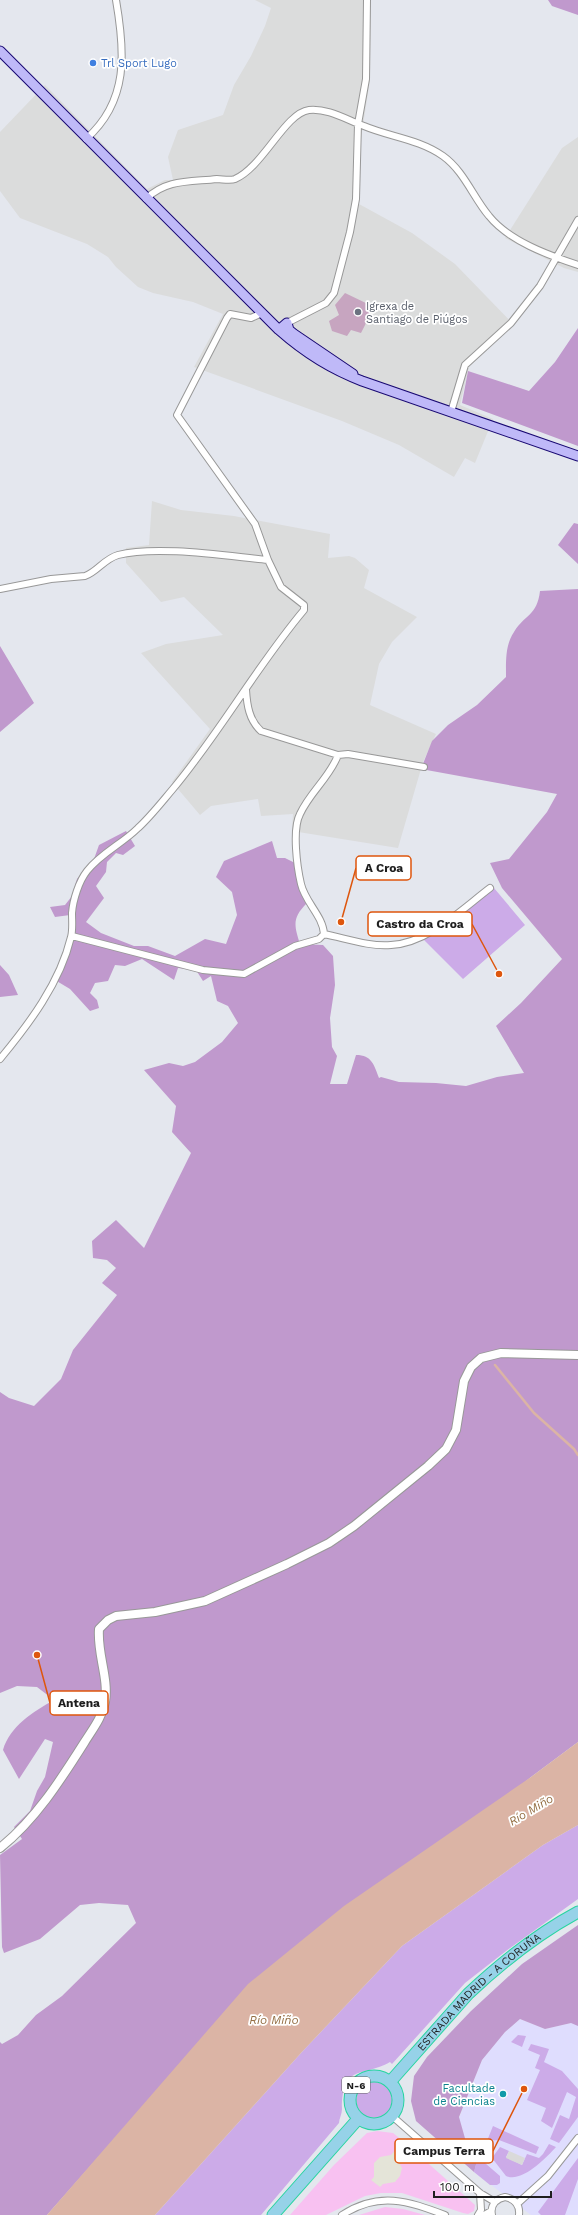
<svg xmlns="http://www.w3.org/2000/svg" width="578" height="2215" viewBox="0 0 578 2215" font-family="'Work Sans',sans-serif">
  <rect width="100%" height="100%" fill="#e4e7ee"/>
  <path fill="#dbdcdc" d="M 255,0 L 371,0 L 370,80 L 361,138 L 359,204 L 412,233 L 455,264 L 514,325 L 469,367 L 460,405 L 493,419 L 475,463 L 465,458 L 454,477 L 399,445 L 342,421 L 194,367 L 223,314 L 193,302 L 153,293 L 138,287 L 116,267 L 108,257 L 87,244 L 20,218 L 0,191 L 0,132 L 45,85 L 147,189 L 165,180 L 173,180 L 168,157 L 178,130 L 223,115 L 234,85 L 251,56 L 265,26 L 271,8 Z
    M 578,137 L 578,272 L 564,268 L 505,238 L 562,148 Z
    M 152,501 L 181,510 L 234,516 L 330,534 L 328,558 L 349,556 L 355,558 L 369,570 L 364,588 L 417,617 L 392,642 L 379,664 L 370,705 L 436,734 L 423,762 L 398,848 L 292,831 L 293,814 L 261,816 L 258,799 L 211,806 L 200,815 L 172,782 L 210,729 L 141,653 L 166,644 L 223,635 L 184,597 L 161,602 L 126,563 L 126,548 L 149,545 Z"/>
  <path fill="#dfddfe" d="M 578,2012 L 578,2215 L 531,2215 L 474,2172 L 459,2118 L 482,2060 L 505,2032 L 520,2019 L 545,2029 L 571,2023 Z"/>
  <path fill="#ccabe8" d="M 494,888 L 525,925 L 463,979 L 424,940 Z
    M 578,1825 L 578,1899 L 506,1951 L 465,1983 L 392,2064 L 390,2062 C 362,2078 342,2063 342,2109 C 342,2114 339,2119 339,2123 L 261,2215 L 155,2215 L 301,2053 L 402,1946 L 543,1845 Z
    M 518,2035 L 526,2036 L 522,2047 L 511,2042 Z
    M 531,2044 L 549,2049 L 544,2062 L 562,2071 L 578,2089 L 578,2117 L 559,2143 L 550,2139 L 560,2115 L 569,2119 L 576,2097 L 567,2092 L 552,2128 L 541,2121 L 546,2108 L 527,2100 L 540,2070 L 535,2068 L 540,2055 L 528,2050 Z
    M356 2100a18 18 0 1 1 36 0a18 18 0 1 1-36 0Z
    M 493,2126 L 539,2147 L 536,2154 L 499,2140 L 487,2141 Z
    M 549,2144 L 556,2147 C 546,2158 522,2183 506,2176 L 492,2158 L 500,2147 L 509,2151 L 506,2157 L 522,2165 L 527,2154 L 539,2158 L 543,2154 Z
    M 478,2157 L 500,2176 L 500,2183 L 497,2185 L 490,2185 L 474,2172 Z
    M 578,2158 L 578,2179 L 565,2215 L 541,2215 L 538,2212 Z"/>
  <path fill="#c099cd" d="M 548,0 L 578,0 L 578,15 L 552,6 Z
    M 578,328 L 578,446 L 462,403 L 468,371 L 529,391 L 555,362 Z
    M 574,523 L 578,524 L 578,564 L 558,545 Z
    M 578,589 L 578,1742 L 531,1777 L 186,2058 L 47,2215 L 0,2215 L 0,2042 L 2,2044 L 18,2035 L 36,2015 L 62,1996 L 136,1923 L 128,1905 L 99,1903 L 80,1905 L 40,1939 L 4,1953 L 2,1947 L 0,1855 L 22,1839 L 14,1827 L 30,1811 L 37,1791 L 45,1777 L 53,1742 L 45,1739 L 19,1779 L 3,1750 C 10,1726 33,1712 54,1700 L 37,1687 L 17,1686 L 0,1693 L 0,1392 L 9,1398 L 34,1406 L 61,1379 L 73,1350 L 117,1295 L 102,1283 L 116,1268 L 107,1260 L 93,1258 L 92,1241 L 116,1220 L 144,1248 L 191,1153 L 172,1132 L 176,1106 L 144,1070 L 169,1063 L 183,1066 L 195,1062 L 222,1042 L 238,1023 L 228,1006 L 217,1001 L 211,976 L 203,981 L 196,970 L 178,968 L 174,980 L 142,959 L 125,966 L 115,965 L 108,981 L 95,983 L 90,993 L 97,1000 L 99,1008 L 90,1011 L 70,989 L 55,980 L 73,928 L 70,915 L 55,917 L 50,907 L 65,905 L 72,896 L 77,879 L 94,859 L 99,845 L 126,831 L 135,846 L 123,855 L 116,853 L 107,862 L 106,872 L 96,886 L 104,898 L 86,922 L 101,933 L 134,946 L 148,946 L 175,956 L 205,939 L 226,944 L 237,915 L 232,892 L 216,877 L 224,861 L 272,841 L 277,858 L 285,858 L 297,864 L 307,903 C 292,918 294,925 300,944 L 323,945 L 333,956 L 335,985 L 330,1018 L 332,1047 L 337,1056 L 330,1084 L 347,1084 L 356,1055 C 372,1055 374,1065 379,1078 L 381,1077 L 399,1082 L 436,1083 L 466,1086 L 497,1077 L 524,1073 L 496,1026 L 521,1003 L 562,959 L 502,888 L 490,863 L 509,859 L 547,812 L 557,794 L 421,769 L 432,741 L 448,725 L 477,705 L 506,677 C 506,662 505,645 514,632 C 525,614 537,616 540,591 Z
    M 0,646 L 34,703 L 0,732 Z
    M 0,965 L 9,975 L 18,995 L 0,997 Z
    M 578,1925 L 578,2026 L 571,2023 L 545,2029 L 520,2019 L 505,2032 L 482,2060 L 459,2117 L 468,2149 L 478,2157 L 474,2172 L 416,2121 L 411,2101 L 414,2076 L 427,2057 L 471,2011 L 522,1964 Z"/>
  <path fill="#c7a5c0" d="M 345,293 L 370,305 C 371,315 365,325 361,333 L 351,330 L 347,336 L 332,331 L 329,321 L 339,315 L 335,305 Z"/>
  <path fill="#f8c1f1" d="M 377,2131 L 393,2133 L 403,2141 L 475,2205 L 474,2211 L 468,2214 L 463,2213 L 402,2193 L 381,2193 L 365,2196 L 326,2215 L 290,2215 L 334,2165 L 367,2133 Z
    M 385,2207 L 403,2209 L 425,2215 L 359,2215 Z"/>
  <path fill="#dadada" d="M 509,2151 L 525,2158 L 522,2165 L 506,2158 Z"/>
  <path fill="#e4e4d8" d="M 403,2141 L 412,2149 L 400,2164 L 402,2168 L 400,2176 L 395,2182 L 383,2184 L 380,2187 L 371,2180 L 374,2177 L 374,2163 L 380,2157 L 391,2155 Z"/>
  <path fill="#dbb4a5" d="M 578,1742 L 578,1825 L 543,1845 L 402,1946 L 301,2053 L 155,2215 L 47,2215 L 248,1984 L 344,1906 L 531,1777 Z"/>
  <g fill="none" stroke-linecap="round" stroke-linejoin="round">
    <path stroke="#dbb4a5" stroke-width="2.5" d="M 495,1365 L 534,1413 L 574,1449 L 578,1455"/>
    <g stroke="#989898" stroke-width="8">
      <path id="minor" d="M 86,139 C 129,101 125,52 116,0
        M 146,199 C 166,179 191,182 217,179 C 222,179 230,181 235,179 C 263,167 285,113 309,110 C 328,108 347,120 364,126 C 390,137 419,139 443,156 C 464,171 473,197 489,216 C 509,241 548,255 578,265
        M 287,323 L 326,303 L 334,293 L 350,232 L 356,199 L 358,124 L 366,79 L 367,0
        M 451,412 L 465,365 L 511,323 L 540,286 L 578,220
        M 0,589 L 51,579 L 85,576 C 97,572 104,559 118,555 C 157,545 226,556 268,560
        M 246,690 C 247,705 249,720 261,731 L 338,755 L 348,754 L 424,767
        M 324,934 C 345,938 369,947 391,945 C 428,943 461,910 490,888
        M 72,936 L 203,970 L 244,974 L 295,946 L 319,939 L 324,934 C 323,916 305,902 301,884 C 297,867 292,829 300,814 C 310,792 330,777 338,755
        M 0,1059 C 29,1024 60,983 71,937 C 73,930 72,921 72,913 C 73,900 79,881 87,871 C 101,853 122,844 138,828 C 150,817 161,803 172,790 C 220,733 256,667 304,610 L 304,605 L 281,587 L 268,560 L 255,524 L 177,415 L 227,318 L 230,314 L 251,318 L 262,313
        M 392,2116 L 480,2193 L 495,2202
        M 517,2204 L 548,2176 L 578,2138
        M 342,2215 C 379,2191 408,2201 445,2215
        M 478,2215 L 481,2210 L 480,2193
        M 484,2215 L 491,2211
        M 492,2215 C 490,2205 496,2199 505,2197 C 515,2199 520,2205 519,2215"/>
    </g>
    <g stroke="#989898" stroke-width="10">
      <path id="tertiary" d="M 0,1848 C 35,1820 60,1781 84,1743 C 92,1730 102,1718 105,1702 C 109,1678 97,1654 99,1629 L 108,1620 L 116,1616 L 155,1612 L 205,1601 L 287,1564 L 329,1543 L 354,1526 L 428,1466 L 446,1449 L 456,1430 L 464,1381 L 471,1367 L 481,1358 L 501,1353 L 578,1355"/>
    </g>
    <g stroke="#180872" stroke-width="11">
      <path id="secondary" d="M 0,51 L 279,330 C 305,353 330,369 362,381 L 578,456
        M 279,330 L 287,323 L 289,330 L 294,334 L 353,374"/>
    </g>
    <g stroke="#28d5a1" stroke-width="13">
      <g id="trunk">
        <circle cx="374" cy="2100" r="24"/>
        <path id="s1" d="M 390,2082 L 468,1994 C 502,1962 537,1934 578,1912"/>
        <path d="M 273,2215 L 358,2119"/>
      </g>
    </g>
    <use href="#minor" stroke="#fff" stroke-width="6"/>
    <use href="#tertiary" stroke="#fff" stroke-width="8"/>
    <use href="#secondary" stroke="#bfb9f8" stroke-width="9"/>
    <use href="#trunk" stroke="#96d2e8" stroke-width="11"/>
  </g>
  <circle fill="#3f7fe0" stroke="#fff" stroke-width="1.5" cx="93" cy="63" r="4"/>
  <circle fill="#6b7280" stroke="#fff" stroke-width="1.5" cx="358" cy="312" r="4"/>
  <circle fill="#0f9aa8" stroke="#fff" stroke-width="1.5" cx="503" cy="2094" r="4"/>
  <g text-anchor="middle" stroke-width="3.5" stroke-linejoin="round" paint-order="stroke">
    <rect fill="#fff" stroke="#626262" stroke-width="1" x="342" y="2077" width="28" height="16" rx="3"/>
    <g font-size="10" font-weight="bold" fill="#1e1e1e">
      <text x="356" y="2089">N-6</text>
    </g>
    <g font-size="11" fill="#366cbe" stroke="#fff" text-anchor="start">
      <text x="101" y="67">Trl Sport Lugo</text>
    </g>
    <g font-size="11" fill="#5b616d" stroke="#fff" text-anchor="start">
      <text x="366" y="310">Igrexa de<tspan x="366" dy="13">Santiago de Piúgos</tspan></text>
    </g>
    <g font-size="11" fill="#1e1e1e" stroke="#fff">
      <text dy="4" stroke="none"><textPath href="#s1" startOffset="127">ESTRADA MADRID - A CORUÑA</textPath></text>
    </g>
    <g font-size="11" fill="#0d838f" stroke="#fff" text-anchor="end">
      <text x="495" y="2092">Facultade<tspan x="495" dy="13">de Ciencias</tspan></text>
    </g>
    <g font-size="12" font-style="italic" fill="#946f44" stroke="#fff">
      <text transform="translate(531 1810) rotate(-31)" y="4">Río Miño</text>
      <text x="274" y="2024">Río Miño</text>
    </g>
  </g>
  <path fill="none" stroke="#de560d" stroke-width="1.5" d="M341 922L356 868M499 974L472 924M37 1655L50 1703M524 2089L493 2151"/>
  <g fill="#de560d" stroke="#fff" stroke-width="1.5">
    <circle cx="341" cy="922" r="4"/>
    <circle cx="499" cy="974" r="4"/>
    <circle cx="37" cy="1655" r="4"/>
    <circle cx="524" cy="2089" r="4"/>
  </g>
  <g fill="#fff" stroke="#de560d" stroke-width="1.5">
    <rect x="356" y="856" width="55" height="24" rx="4"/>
    <rect x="368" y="912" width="104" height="24" rx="4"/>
    <rect x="50" y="1691" width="58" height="24" rx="4"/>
    <rect x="395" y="2139" width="98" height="24" rx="4"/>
  </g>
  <g font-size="12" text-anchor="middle" font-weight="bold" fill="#1e1e1e">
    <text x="384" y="872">A Croa</text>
    <text x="420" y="928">Castro da Croa</text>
    <text x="79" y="1707">Antena</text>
    <text x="444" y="2155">Campus Terra</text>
  </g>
  <path d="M434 2191v6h117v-6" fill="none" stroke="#1e1e1e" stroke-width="2"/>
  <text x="440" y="2191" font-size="12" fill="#1e1e1e" stroke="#ffffff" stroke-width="3" paint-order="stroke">100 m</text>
</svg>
